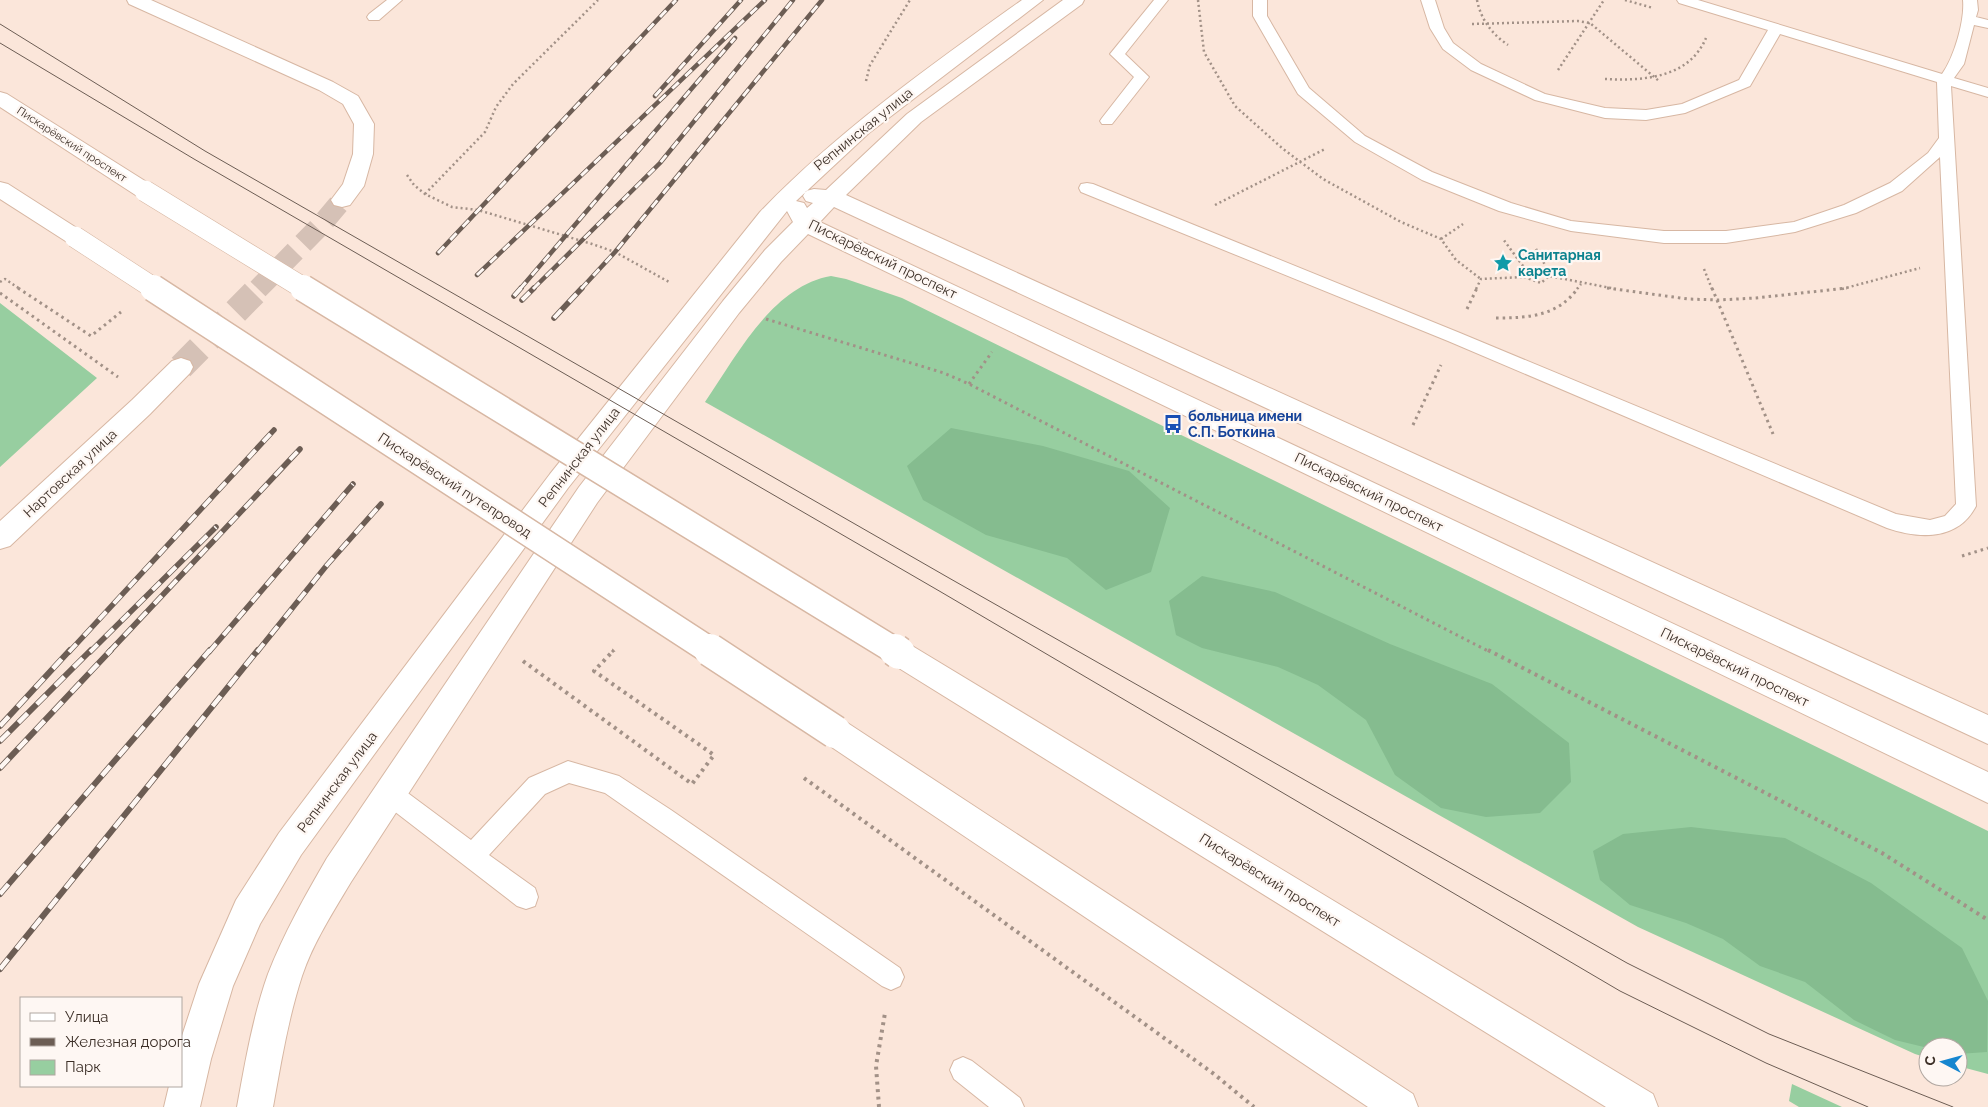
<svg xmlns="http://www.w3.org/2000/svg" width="1988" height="1107" viewBox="0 0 1988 1107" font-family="Raleway,sans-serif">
  <rect width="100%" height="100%" fill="#fbe6da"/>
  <path fill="#97cea0" d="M 831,276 L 846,279 L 902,298 L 1988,831 L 1988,1074 L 1958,1066 L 1958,1047 L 1928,1047 L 1928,1058 L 1915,1054 L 1638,927 L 705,402 C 736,357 772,286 831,276 Z
    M 0,303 L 97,378 L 0,467 Z
    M 1792,1084 L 1842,1107 L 1799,1107 L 1789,1101 Z"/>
  <path fill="#85bc8f" d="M 951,428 L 1043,446 L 1129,471 L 1170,508 L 1151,572 L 1106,590 L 1067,558 L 986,535 L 923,500 L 907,466 Z
    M 1202,576 L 1275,592 L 1390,644 L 1492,684 L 1569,743 L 1571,782 L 1540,813 L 1486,817 L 1441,808 L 1395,775 L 1366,720 L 1318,685 L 1278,667 L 1202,648 L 1176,635 L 1169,601 Z
    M 1691,827 L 1785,838 L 1871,883 L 1962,948 L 1988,1001 L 1987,1052 L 1958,1054 L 1958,1047 L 1928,1048 L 1895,1040 L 1854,1020 L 1805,982 L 1760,966 L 1723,939 L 1686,923 L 1630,905 L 1600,880 L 1593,851 L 1623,834 Z"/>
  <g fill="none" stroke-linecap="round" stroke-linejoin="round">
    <path stroke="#d5c1b6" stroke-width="21" stroke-dasharray="21 11" stroke-linecap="butt" d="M 258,289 L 322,224 L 342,200"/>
    <path stroke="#d5c1b6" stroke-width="26" stroke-dasharray="26 13" stroke-linecap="butt" d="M 181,367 L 259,288"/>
    <g stroke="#d7b7a3" stroke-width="2">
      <path id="lane" d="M 387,0 L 402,0 L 379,20 L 369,20 L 367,17 L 369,14 Z
        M 1154,0 L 1168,0 L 1125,54 L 1149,77 L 1112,124 L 1102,124 L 1100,121 L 1102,118 L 1134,77 L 1110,54 Z
        M 1253,0 L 1267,0 L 1267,16 L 1309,88 L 1365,136 L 1432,172 L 1511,203 L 1571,221 L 1664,231 L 1726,231 L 1794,222 L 1844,205 L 1890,183 L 1928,153 L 1939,138 L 1937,82 L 1780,34 L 1750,86 L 1685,113 L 1646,120 L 1605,118 L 1535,100 L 1471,70 L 1443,49 L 1430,28 L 1421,0 L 1435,0 L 1444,28 L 1453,43 L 1481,64 L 1545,94 L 1605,108 L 1646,110 L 1682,104 L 1739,80 L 1768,30 L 1679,3 L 1677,0 L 1698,0 L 1942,74 C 1954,58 1965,20 1963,0 L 1977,0 L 1978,10 L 1976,17 L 1988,20 L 1988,28 L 1974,25 L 1964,64 L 1954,78 L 1988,88 L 1988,97 L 1951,86 L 1976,506 C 1958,541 1919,539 1887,528 L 1448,341 L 1081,192 L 1079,188 L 1081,184 L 1087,183 L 1093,184 L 1460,333 L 1896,514 L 1930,520 L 1945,516 L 1956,504 L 1940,157 L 1902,191 L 1856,213 L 1795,232 L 1726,243 L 1664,243 L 1571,231 L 1499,211 L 1422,180 L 1355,142 L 1298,94 L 1253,16 Z
        M 568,761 L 619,776 L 671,810 L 900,968 L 904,977 L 900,986 L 891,990 L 882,986 L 605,793 L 569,783 L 545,794 L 489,855 L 535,888 L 538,897 L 535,906 L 526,909 L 517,906 L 381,801 L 378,793 L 381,785 L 389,782 L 397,785 L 471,840 L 529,778 Z
        M 963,1057 L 972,1061 L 1020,1098 L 1024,1107 L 989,1107 L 954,1079 L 950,1070 L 954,1061 Z"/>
    </g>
    <g stroke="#d7b7a3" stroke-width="2">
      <path id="street" d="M 127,0 L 151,0 L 333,82 L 358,96 L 374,124 L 373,154 L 364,186 L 350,205 L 342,207 L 334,205 L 331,200 L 343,184 L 353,154 L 354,124 L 343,104 L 319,90 L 129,4 Z
        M 181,358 L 190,361 L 193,367 L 190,373 L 150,414 L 10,546 L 0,549 L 0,521 L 132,400 L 172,361 Z"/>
    </g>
    <g stroke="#d7b7a3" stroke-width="2">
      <path id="secondary" d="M 1022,0 L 1043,0 L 869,133 L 796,201 L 804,203 L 807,208 L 813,203 L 806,201 L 803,196 L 806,191 L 814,189 L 826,190 L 907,114 L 1063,0 L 1084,0 L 1082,4 L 921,122 L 846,195 L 1988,715 L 1988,744 L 834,207 L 820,222 L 1988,772 L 1988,803 L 808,234 L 781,262 L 739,313 L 597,503 L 351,882 C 333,912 313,943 302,976 C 288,1019 281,1063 273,1107 L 237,1107 C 245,1063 253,1016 268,974 C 284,933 305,896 327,858 L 579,487 L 723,301 L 765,250 L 793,222 L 787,211 L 568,488 L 301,855 L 260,924 L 233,986 L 211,1059 L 200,1107 L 164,1107 L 169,1086 L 181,1086 L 181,1039 L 199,984 L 236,900 L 279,833 L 550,474 L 760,212 C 839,130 930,66 1022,0 Z"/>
    </g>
    <g stroke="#d7b7a3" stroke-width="2">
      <path id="primary" d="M 0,92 L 7,94 L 153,186 L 156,191 L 153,196 L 145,198 L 137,196 L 0,107 Z
        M 0,182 L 8,184 L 83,232 L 86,237 L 83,242 L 75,245 L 67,242 L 0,199 Z
        M 899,640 L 909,644 L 1653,1094 L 1658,1107 L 1606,1107 L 889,662 L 884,653 L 889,644 Z
        M 835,718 L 846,722 L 1413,1094 L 1418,1107 L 1368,1107 L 824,742 L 820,732 L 824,722 Z"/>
    </g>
    <path stroke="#a29187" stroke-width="2.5" stroke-dasharray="2 3" stroke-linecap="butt" d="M 1198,0 L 1204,52 L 1235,106 L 1282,148 L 1323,179 L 1401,222 L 1441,239 L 1456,260 L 1481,279
      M 1477,0 C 1481,20 1492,34 1508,45
      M 1625,0 L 1653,8
      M 1472,24 L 1578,21 L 1590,23 L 1659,81
      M 1558,70 L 1604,0
      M 1605,79 C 1644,81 1689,78 1706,38
      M 866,81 L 870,65 L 910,0
      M 407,175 L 414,185 L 425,194 L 452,207 L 478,210 L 592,244 L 615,252 L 669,282
      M 425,194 L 485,132 L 496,107 L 513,84 L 598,0
      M 1215,205 L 1325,149
      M 1441,239 L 1463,224
      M 1536,249 L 1542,258 L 1549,276
      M 1704,269 L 1712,289
      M 1524,277 L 1541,283 L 1549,276 L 1616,289
      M 0,282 L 5,279 L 20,289
      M 1476,289 L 1481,279 L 1524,277 L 1523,266 L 1503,239
      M 1577,289 L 1581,284
      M 1842,289 L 1920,268"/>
    <path stroke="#a29187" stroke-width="3" stroke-dasharray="2.5 4" stroke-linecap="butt" d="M 18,288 L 91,336 L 121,312
      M 1607,288 L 1688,299 L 1718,300 L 1756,298 L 1847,288
      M 1712,288 L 1773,434
      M 0,293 L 118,377
      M 1467,309 L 1477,288
      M 1496,318 C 1529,318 1558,316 1578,288
      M 766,319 L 944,373 L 969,384 L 1490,652
      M 969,384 L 992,352
      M 1413,425 L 1441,365
      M 1962,556 L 1988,548
      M 612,652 L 615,649"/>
    <path stroke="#a29187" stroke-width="4" stroke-dasharray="3 4.5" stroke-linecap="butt" d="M 1488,650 L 1882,853 L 1988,920
      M 523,661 L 692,784 L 714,755 L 594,671 L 614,650
      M 804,778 L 1214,1074 L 1254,1107
      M 879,1107 L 876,1066 L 885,1013"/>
    <use href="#lane" fill="#fff" fill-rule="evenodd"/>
    <use href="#street" fill="#fff" fill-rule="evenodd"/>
    <use href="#secondary" fill="#fff" fill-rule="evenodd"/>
    <use href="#primary" fill="#fff" fill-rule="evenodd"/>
    <path stroke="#6c5d54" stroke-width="1" d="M 0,24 L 205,151 L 949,578 L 1627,963 L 1769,1034 L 1953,1107
      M 0,43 L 194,159 L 941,592 L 1620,991 L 1766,1063 L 1868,1107"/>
    <g stroke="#6c5d54" stroke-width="4.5">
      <path id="rail-far2" d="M 655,96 L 741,0
        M 438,253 L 676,0
        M 477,275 L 765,0
        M 520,289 L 735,38
        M 533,289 L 660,163 L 793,0
        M 581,289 L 615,252 L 822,0"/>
    </g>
    <g stroke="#6c5d54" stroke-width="5.5">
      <path id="rail-far1" d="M 514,296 L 521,288
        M 522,300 L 534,288
        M 554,318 L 582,288
        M 69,652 L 274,430
        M 90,652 L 216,527
        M 109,652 L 300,449
        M 209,652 L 353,484
        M 257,652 L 327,565 L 381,504"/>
    </g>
    <g stroke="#6c5d54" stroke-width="6">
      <path id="rail" d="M 0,726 L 70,650
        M 0,741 L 91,650
        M 0,768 L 111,650
        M 0,894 L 210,650
        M 0,969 L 258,650"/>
    </g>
    <use href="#rail-far2" stroke="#fef7f3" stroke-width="3" stroke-dasharray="9" stroke-linecap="butt"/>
    <use href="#rail-far1" stroke="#fef7f3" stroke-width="4" stroke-dasharray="11" stroke-linecap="butt"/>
    <use href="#rail" stroke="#fef7f3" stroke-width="4.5" stroke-dasharray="13" stroke-linecap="butt"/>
    <g stroke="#d7b7a3" stroke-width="22" stroke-linecap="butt">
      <path id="primary-bridge-far2" d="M 145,191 L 305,289
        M 75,237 L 155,289"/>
    </g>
    <g stroke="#d7b7a3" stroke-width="29" stroke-linecap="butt">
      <path id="primary-bridge-far1" d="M 153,288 L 712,652
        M 303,288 L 897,652"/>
    </g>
    <g stroke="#d7b7a3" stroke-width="35" stroke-linecap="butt">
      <path id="primary-bridge" d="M 710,650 L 835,732
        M 895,650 L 899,653"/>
    </g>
    <use href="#primary-bridge-far2" stroke="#fff" stroke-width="21"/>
    <use href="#primary-bridge-far1" stroke="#fff" stroke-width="26"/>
    <use href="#primary-bridge" stroke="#fff" stroke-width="32"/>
  </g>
  <defs>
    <g id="sight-bare" transform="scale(1.5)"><path d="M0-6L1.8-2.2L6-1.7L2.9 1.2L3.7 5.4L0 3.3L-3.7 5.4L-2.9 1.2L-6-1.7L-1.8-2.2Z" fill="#0f9aa8" stroke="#fef7f3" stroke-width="2.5" paint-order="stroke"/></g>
    <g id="bus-bare" transform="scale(1.5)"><path d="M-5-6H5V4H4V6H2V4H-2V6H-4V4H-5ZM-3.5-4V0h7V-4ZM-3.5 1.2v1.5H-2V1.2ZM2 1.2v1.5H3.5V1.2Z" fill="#1a4fb4" stroke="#fef7f3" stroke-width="2.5" paint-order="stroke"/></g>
  </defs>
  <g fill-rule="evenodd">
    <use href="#sight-bare" x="1503" y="263"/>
    <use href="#bus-bare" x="1173" y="424"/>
  </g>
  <g text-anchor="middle" stroke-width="4.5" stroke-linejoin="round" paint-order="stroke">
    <g font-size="11" fill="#3c2f27" stroke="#fef7f3">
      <text transform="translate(72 144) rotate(33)" y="4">Пискарёвский проспект</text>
    </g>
    <g font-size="14" fill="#3c2f27" stroke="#fef7f3">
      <text transform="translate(863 129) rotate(-39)" y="5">Репнинская улица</text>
      <text transform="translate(883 259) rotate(26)" y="5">Пискарёвский проспект</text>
      <text transform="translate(579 457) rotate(-52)" y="5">Репнинская улица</text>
      <text transform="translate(70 473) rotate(-43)" y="5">Нартовская улица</text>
      <text transform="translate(455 485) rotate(33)" y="5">Пискарёвский путепровод</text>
      <text transform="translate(1369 492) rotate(26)" y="5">Пискарёвский проспект</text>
      <text transform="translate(1735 667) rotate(26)" y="5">Пискарёвский проспект</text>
      <text transform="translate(337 782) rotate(-53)" y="5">Репнинская улица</text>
      <text transform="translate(1270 880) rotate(32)" y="5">Пискарёвский проспект</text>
    </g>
    <g font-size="14" font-weight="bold" fill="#0d838f" stroke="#fef7f3" text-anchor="start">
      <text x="1518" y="260">Санитарная<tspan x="1518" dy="16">карета</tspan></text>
    </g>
    <g font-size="14" font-weight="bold" fill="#164399" stroke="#fef7f3" text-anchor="start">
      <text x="1188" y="421">больница имени<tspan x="1188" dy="16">С.П. Боткина</tspan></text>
    </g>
  </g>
  <rect x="20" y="997" width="162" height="90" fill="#fef7f3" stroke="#b0a7a1"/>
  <rect x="30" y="1013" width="25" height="8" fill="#ffffff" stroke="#b0a7a1"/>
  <text x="65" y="1022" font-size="15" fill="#3c2f27">Улица</text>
  <rect x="30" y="1038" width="25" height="8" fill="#6c5d54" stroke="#b0a7a1"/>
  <text x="65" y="1047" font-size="15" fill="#3c2f27">Железная дорога</text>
  <rect x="30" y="1060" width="25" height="15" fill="#97cea0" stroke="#b0a7a1"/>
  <text x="65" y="1072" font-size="15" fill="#3c2f27">Парк</text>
  <g transform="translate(1943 1062) rotate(276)"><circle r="24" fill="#fef7f3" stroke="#b0a7a1"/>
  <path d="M0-4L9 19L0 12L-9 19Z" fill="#1686cf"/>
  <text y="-8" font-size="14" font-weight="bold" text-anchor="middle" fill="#3c2f27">С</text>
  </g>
</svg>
